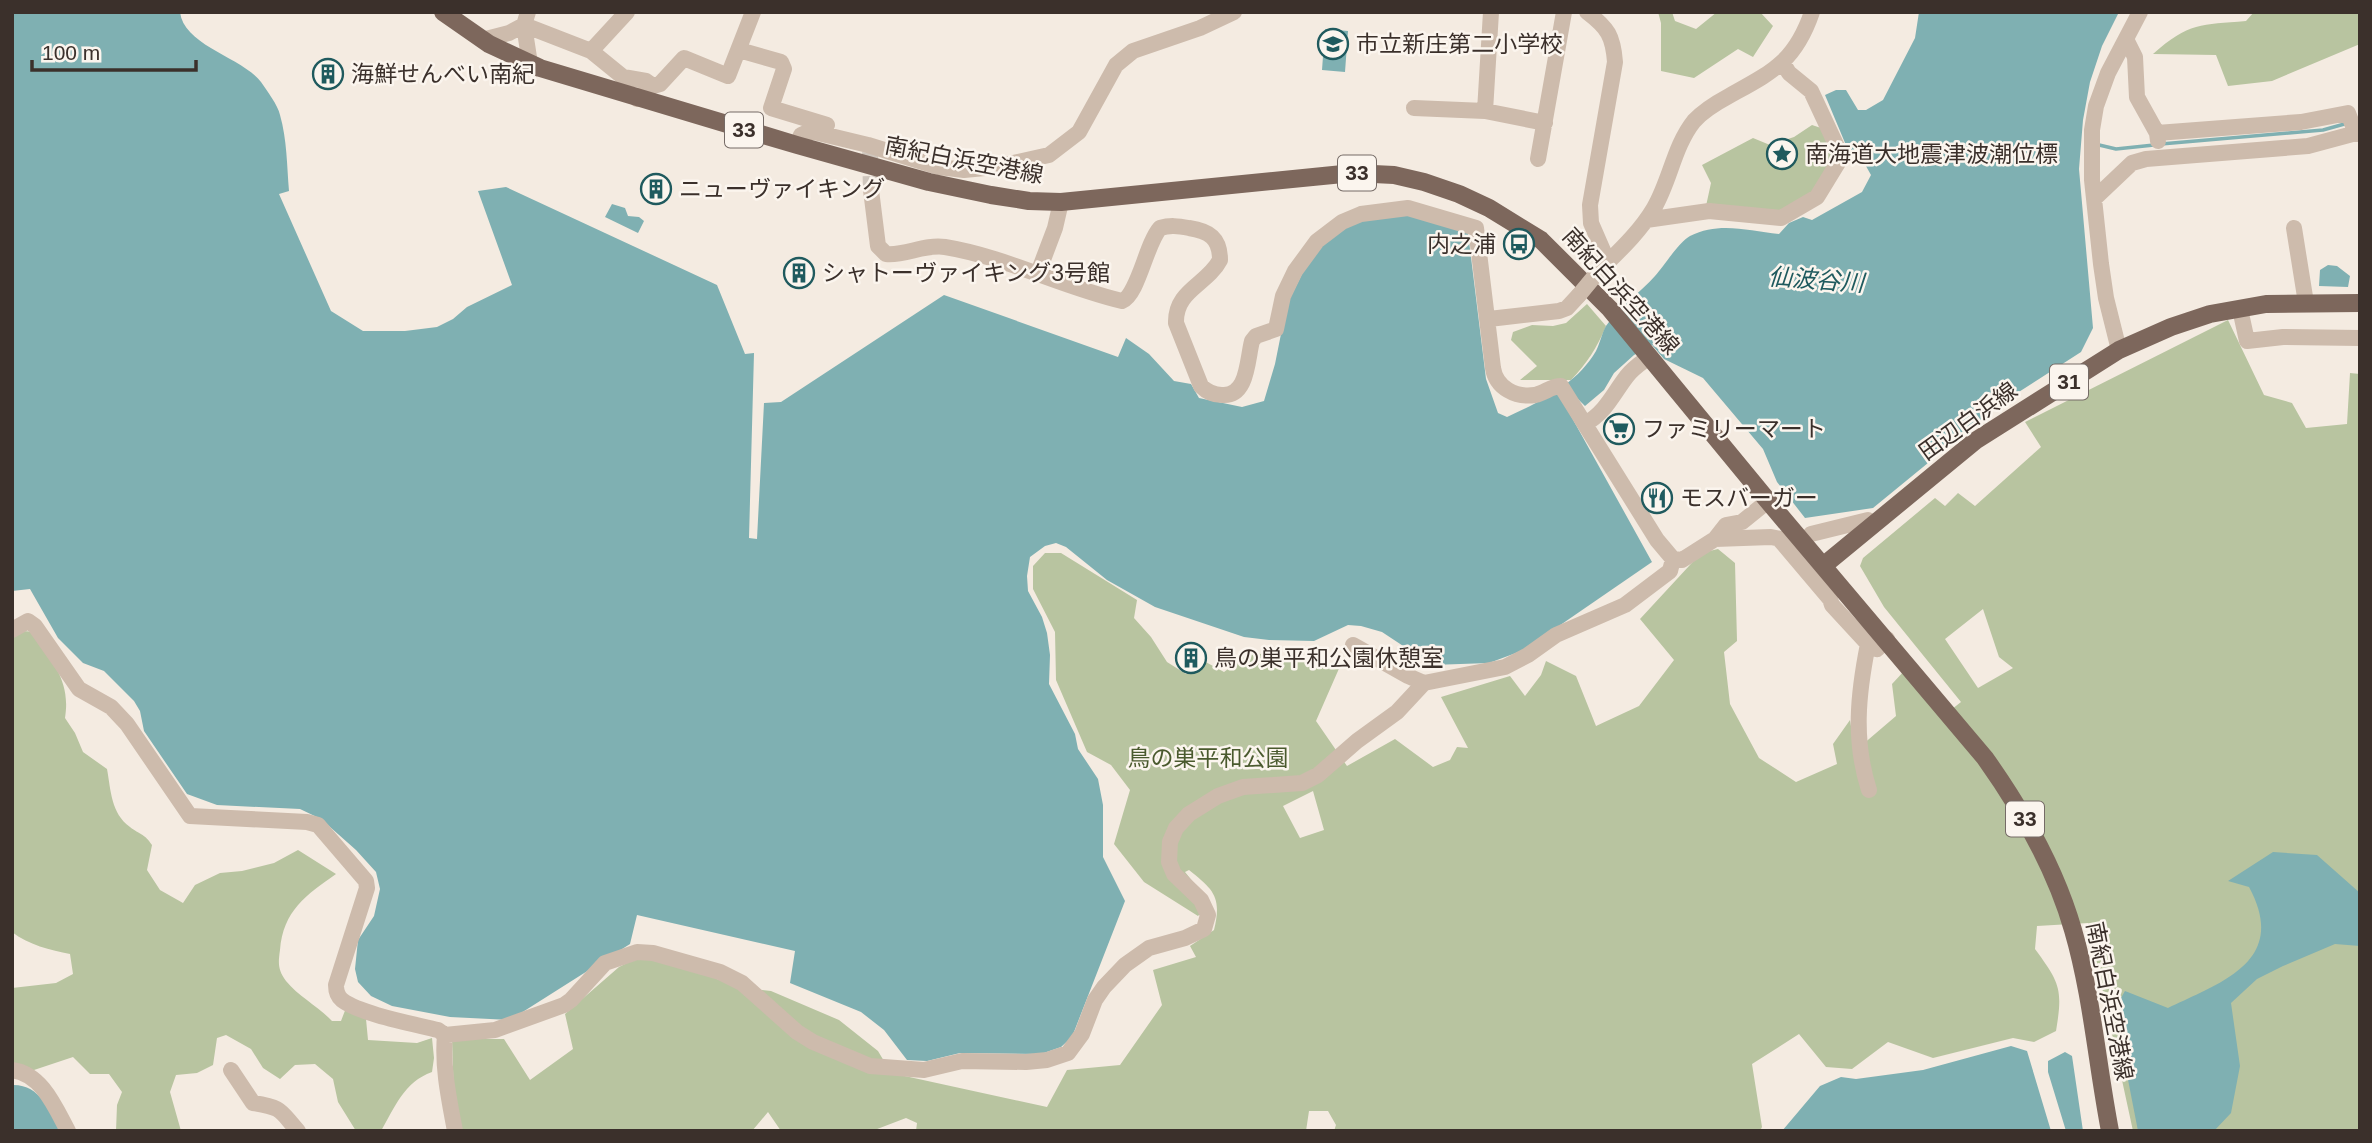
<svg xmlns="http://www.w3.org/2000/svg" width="2372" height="1143" viewBox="0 0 2372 1143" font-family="Arial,'Noto Sans JP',sans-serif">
  <rect width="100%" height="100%" fill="#f4ebe1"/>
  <path fill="#b8c4a0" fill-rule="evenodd" d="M 1658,12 L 1672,12 L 1675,21 L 1696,29 L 1717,12 L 1760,12 L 1773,26 L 1753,57 L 1738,49 L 1694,78 L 1661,71 L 1661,23 Z
    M 2254,12 L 2360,12 L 2360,44 L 2272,81 L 2228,86 L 2216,55 L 2153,54 C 2189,22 2201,25 2246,21 Z
    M 1812,125 L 1827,130 L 1834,152 L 1833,164 L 1815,192 L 1782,214 L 1706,206 L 1711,183 L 1702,165 L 1753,138 L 1770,145 L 1794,137 Z
    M 1587,304 L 1606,326 C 1597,348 1587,363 1571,380 L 1520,380 L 1537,366 L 1511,340 L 1513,332 L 1532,325 L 1553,326 L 1566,323 Z
    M 2228,320 L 2264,395 L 2292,403 L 2306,428 L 2347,424 L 2350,373 L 2360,374 L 2360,1131 L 2133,1131 L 2088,923 L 2037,926 L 2035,949 C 2060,983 2063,989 2056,1031 L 2034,1042 L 2013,1038 L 1933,1058 L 1888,1042 L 1852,1069 L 1826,1067 L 1799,1034 L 1752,1064 L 1762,1127 L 1760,1131 L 1334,1131 L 1336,1125 L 1328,1111 L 1309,1111 L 1306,1131 L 916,1131 L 917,1123 L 906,1118 L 872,1131 L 781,1131 L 768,1112 L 752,1131 L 455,1131 L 452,1039 L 504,1039 L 530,1080 L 573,1049 L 565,1014 L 619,967 L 639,957 L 704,974 L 738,987 L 771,991 L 839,1020 L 878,1051 L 891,1073 L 1047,1107 L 1067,1070 L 1120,1065 L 1162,1005 L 1153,970 L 1196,957 L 1190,946 L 1214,930 C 1222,897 1214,890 1189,870 L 1185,872 L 1210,903 L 1198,916 L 1144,882 L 1114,844 L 1130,790 L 1111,765 L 1087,752 L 1056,680 L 1055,632 L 1033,589 L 1033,566 L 1045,553 L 1061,553 L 1137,600 L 1134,618 L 1151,637 L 1167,662 L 1186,674 L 1202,660 L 1224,672 L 1251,652 L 1285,659 L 1341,664 L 1316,721 L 1347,766 L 1395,739 L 1433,767 L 1450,760 L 1457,747 L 1468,748 L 1441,697 L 1510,676 L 1525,696 L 1541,675 L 1546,661 L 1576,676 L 1596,726 L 1639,706 L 1674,660 L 1640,619 L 1701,553 L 1718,549 L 1735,563 L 1737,641 L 1724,652 L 1730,704 L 1759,758 L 1796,782 L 1837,764 L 1833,744 L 1850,720 L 1855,751 L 1896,716 L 1892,684 L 1905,670 L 1942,717 L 1961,702 L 1884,607 L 1860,566 L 1863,558 L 1935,498 L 1945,506 L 1958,493 L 1975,506 L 2041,447 L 2025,422 ZM 1983,609 L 1999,657 L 2013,668 L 1978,688 L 1945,639 ZM 1313,791 L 1324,830 L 1300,838 L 1283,806 Z
    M 22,631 L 38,632 C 52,666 71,680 65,718 L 75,733 L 83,752 L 107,769 C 111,791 111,813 130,827 C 140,835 144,833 152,845 L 147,870 L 160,890 L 183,903 L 195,885 L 220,873 L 242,871 L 274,863 L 298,850 L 336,874 C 306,895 283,911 280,950 C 278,964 278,970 286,981 C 299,997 318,1006 332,1021 L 341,1021 L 346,1008 L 366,1019 L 368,1040 L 417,1043 L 432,1038 L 434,1058 L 432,1072 C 404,1082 395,1107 381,1131 L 356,1131 L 338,1102 L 333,1079 L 315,1064 L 295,1065 L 280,1079 L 263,1068 L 251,1049 L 226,1035 L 217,1038 L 213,1065 L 197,1073 L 176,1075 L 170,1092 L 181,1131 L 116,1131 L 117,1105 L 122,1092 L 109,1074 L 90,1074 L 73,1057 L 31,1071 L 12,1070 L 12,988 L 56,983 L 73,974 L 70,954 C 51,950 28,945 12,932 L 12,636 Z"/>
  <path fill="#7fb0b2" d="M 12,12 L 180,12 C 184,46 242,57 261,82 C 267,91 278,105 280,115 C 287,139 287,167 289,191 L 279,194 L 331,311 L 363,331 L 405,331 L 437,327 L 453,319 L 467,307 L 512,285 L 478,191 L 506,187 L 717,285 L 745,354 L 754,353 L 749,538 L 757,539 L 764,403 L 781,402 L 944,295 L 1118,357 L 1126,338 L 1149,354 L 1174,381 L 1191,384 L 1199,398 L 1242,407 L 1264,401 L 1275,364 L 1287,304 L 1310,258 L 1330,238 L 1359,218 L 1408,215 L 1468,233 L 1486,379 L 1498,413 L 1507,417 C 1540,402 1577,384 1596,351 C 1600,343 1602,333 1606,326 C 1619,307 1640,293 1655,276 C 1664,266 1679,242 1690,236 C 1720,221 1748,231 1779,234 L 1789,223 L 1803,217 L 1812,220 L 1862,192 L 1871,175 L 1862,159 L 1848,150 L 1825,95 L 1836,90 L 1846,90 L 1858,110 L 1866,110 L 1883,100 L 1915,38 L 1919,12 L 2119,12 L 2102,46 L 2090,82 L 2083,120 L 2079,169 L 2093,328 L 2081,352 L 2000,404 L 1873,508 L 1805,518 L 1777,482 L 1763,449 L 1703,378 L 1664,359 L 1652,345 L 1634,355 L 1614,373 L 1604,390 L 1585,406 L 1578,399 L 1566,407 L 1652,562 L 1524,650 L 1489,663 L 1432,665 L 1382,632 L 1361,626 L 1348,625 L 1314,641 L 1269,640 L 1244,637 L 1155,607 L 1107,580 L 1066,547 L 1056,543 L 1045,546 L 1030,557 L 1027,576 L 1028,591 L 1042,617 L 1047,633 L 1050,655 L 1049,684 L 1075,734 L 1078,749 L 1098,779 L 1103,805 L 1103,857 L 1125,901 L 1072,1037 L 1061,1047 L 1041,1054 L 960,1053 L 927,1061 L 907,1060 L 884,1030 L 861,1012 L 790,983 L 795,951 L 637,915 L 630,944 L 510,1020 L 450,1017 L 392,1006 L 371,996 L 358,982 L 355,969 L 358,940 L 374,916 L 380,889 L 376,872 L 356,850 L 321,819 L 300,809 L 217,805 L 187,794 L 144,731 L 140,711 L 134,701 L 104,671 L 83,663 L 58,638 L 30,589 L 12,591 Z
    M 1325,29 L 1348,31 L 1345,72 L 1322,70 Z
    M 612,204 L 625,208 L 628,216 L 639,217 L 644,221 L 638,233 L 605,217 Z
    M 2328,265 L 2337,266 L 2350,276 L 2348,287 L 2319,286 L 2320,270 Z
    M 2273,852 L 2317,855 L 2360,893 L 2360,946 L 2335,944 L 2283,966 L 2257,979 L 2231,1003 L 2240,1066 L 2231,1113 L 2214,1131 L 2138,1131 L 2123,1054 L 2117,1055 L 2114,1046 L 2121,1041 L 2118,1003 L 2125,991 L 2168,1008 C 2222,982 2289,961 2249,887 L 2228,881 Z
    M 2011,1046 L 2027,1051 L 2051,1131 L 1782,1131 L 1820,1086 L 1841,1077 L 1856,1079 L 1923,1070 Z
    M 2065,1052 L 2072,1056 L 2083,1131 L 2066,1131 L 2048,1072 L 2048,1061 Z
    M 12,1085 C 40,1084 49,1110 61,1131 L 12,1131 Z"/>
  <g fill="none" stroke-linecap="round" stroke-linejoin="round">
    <path stroke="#7fb0b2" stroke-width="3.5" d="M 2095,144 L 2116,149 L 2154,145
      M 2161,144 L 2323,130 L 2348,123"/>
    <path stroke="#cfc6bd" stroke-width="16" stroke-dasharray="16 8" stroke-linecap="butt" d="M 870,152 L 871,190"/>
    <path stroke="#cdbbac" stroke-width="16" d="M 1587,12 C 1608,28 1613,36 1615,62 L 1590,205 L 1591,223 L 1608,262
      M 524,25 L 591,51 L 623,77 L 646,81 L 653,86
      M 524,25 L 530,64
      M 2126,39 L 2135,57 L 2137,97 L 2157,133 L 2158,141
      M 482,40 L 509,33 L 524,25 L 528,12
      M 739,50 L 781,62 L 784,69 L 771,108 L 827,125
      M 591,51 L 627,12
      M 637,99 L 653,86 L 660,84 L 684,58 L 728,76 L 753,12
      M 1414,108 L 1485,111 L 1545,123
      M 1485,111 L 1491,12
      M 2157,133 L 2301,122 L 2348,113 L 2356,134
      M 797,145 L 801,135 L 810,131 L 868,145 L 939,167 L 964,170 L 995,167 L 1049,155 L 1079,132 L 1116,65 L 1133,51 L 1200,28 L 1234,12
      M 1538,159 L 1564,12
      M 871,190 L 878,246 L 886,254 C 905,256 924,244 945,247 C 1006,257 1062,287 1122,301 C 1138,295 1146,244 1160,228 C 1170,225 1178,226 1189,228 C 1209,231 1220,238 1220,260 C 1207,285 1175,290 1176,323 L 1201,386 C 1207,392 1213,395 1222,395 C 1248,397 1247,360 1252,341 L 1256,336 L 1276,329 L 1283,296 L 1295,271 L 1317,241 L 1342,222 L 1361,214 L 1408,208 L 1476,228 L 1493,368 C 1496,388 1516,398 1535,395 C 1545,393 1551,386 1561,386 L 1657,540 L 1673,559
      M 2094,199 L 2132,163 L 2146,159 L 2308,146 L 2360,132
      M 1646,220 L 1709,211 L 1781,218 L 1817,197 L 1839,161 L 1839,151 L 1811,91 L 1789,73 L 1783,63
      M 2294,228 L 2306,303
      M 1598,272 C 1617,253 1640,232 1654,208 C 1670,181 1674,146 1694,121 C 1704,110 1716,103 1729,96 C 1772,72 1795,62 1812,12
      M 1038,273 L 1055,228 L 1061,202
      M 2240,309 L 2247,341 L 2283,337 L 2360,338
      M 1489,319 L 1559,311 L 1567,308 L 1579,295
      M 2119,350 L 2106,298 L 2101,264 L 2092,180 L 2092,130 L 2096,106 L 2108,73 L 2140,12
      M 1585,424 C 1606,412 1613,394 1627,376 C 1633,368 1641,363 1649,357
      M 1811,534 L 1868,520 L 1873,524
      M 1715,539 L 1771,537 L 1786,540
      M 1780,540 L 1830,599 L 1832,605 L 1868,644 L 1877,649 L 1887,639
      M 1673,559 L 1682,560 L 1715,539 L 1726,525 L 1742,522 L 1768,501
      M 12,630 L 28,621 L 35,626 L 79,689 L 111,707 L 127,724 L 190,816 L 307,822 L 318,825 L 366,881 L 367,888 L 336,985 C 336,991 337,996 342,1000 C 360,1014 414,1024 438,1030 L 445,1035
      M 1868,644 C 1858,694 1853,740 1869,790
      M 1353,645 L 1408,676 L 1424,683
      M 12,1070 C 42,1074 55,1107 68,1131
      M 231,1070 L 253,1103 C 284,1108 279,1110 298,1131
      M 455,1131 C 449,1099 442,1067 445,1035 L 495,1030 L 564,1005 L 571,1000 L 605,963 L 637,952 L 653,953 L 720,972 L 742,983 L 797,1032 L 813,1042 L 870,1066 L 924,1070 L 962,1061 L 1026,1062 L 1047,1060 L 1068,1053 L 1082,1034 L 1095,1000 L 1104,987 L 1125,965 L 1149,948 L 1185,938 L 1204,929 L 1208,915 L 1201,900 L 1174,874 L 1169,862 L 1170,842 L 1176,828 L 1189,814 L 1218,796 L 1243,787 L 1302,783 L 1318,775 L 1357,741 L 1397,712 L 1424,683 L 1505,667 L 1528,655 L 1556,635 L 1625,605 L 1670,571 L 1673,559"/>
    <path stroke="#7d675c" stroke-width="18" d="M 443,12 L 489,44 L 540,68 L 797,145 L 929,182 L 991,195 L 1029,201 L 1061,202 L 1353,173 L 1394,175 L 1424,182 L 1459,194 L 1489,208 L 1541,240 L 1610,309 L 1768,501 L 1985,758 C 2022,810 2055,867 2073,930 C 2092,995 2097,1064 2110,1131
      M 1823,566 L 1975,441 L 2119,350 L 2171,327 L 2210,314 L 2266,304 L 2360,303"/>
    <path stroke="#cdbbac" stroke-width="16" d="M 1579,295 L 1598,272"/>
  </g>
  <defs>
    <g id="school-ring" transform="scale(1.575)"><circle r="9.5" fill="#fbf5ee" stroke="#1f5a5e" stroke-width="1.5"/><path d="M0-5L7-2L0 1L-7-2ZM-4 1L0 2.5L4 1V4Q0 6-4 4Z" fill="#1f5a5e"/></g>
    <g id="building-ring" transform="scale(1.575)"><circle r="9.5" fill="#fbf5ee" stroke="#1f5a5e" stroke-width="1.5"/><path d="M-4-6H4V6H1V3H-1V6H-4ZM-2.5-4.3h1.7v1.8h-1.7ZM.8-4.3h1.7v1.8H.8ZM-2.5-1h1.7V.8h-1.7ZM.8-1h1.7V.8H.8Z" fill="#1f5a5e"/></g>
    <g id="sight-ring" transform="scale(1.575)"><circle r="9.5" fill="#fbf5ee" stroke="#1f5a5e" stroke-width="1.5"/><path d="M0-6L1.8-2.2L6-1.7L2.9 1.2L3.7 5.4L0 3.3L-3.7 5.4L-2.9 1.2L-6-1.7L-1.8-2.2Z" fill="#1f5a5e"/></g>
    <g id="bus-ring" transform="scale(1.575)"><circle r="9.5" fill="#fbf5ee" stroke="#1f5a5e" stroke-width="1.5"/><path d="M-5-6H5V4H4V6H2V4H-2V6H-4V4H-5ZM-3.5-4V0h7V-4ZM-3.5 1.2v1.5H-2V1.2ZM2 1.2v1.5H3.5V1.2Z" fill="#1f5a5e"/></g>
    <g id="supermarket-ring" transform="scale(1.575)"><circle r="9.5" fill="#fbf5ee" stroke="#1f5a5e" stroke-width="1.5"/><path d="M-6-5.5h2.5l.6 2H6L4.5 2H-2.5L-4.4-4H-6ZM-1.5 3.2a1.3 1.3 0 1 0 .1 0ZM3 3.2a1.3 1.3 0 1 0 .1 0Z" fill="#1f5a5e"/></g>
    <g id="restaurant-ring" transform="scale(1.575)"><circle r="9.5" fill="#fbf5ee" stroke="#1f5a5e" stroke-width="1.5"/><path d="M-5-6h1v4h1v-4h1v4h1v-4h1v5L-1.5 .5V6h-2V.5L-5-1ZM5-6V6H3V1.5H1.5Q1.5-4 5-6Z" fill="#1f5a5e"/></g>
  </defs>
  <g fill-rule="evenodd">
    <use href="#school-ring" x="1333" y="44"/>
    <use href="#building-ring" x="328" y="74"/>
    <use href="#sight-ring" x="1782" y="154"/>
    <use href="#building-ring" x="656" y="189"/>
    <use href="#bus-ring" x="1519" y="244"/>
    <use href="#building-ring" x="799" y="273"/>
    <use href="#supermarket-ring" x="1619" y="429"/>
    <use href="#restaurant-ring" x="1657" y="498"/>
    <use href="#building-ring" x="1191" y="658"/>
  </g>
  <g text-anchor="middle" stroke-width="5" stroke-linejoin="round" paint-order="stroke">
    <g fill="#fbf5ee" stroke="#756b66" stroke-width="2">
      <rect x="725" y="112.5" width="38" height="35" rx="5"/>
      <rect x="1338" y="155.5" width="38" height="35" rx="5"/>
      <rect x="2050" y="364.5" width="38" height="35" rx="5"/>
      <rect x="2006" y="801.5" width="38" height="35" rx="5"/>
    </g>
    <g font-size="21" font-weight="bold" fill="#3b302b">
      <text x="744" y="137">33</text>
      <text x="1357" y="180">33</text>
      <text x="2069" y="389">31</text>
      <text x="2025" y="826">33</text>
    </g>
    <g font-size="23" fill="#3b302b" stroke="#fbf5ee" text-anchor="start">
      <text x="1356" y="52">市立新庄第二小学校</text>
      <text x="351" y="82">海鮮せんべい南紀</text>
      <text x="1805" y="162">南海道大地震津波潮位標</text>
      <text x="679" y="197">ニューヴァイキング</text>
      <text x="1496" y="252" text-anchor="end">内之浦</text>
      <text x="822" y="281">シャトーヴァイキング3号館</text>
      <text x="1642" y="437">ファミリーマート</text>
      <text x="1680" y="506">モスバーガー</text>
      <text x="1214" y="666">鳥の巣平和公園休憩室</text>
    </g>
    <g font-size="23" fill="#3b302b" stroke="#fbf5ee">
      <text transform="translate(964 160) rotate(11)" y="8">南紀白浜空港線</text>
      <text transform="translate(1621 291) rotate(48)" y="8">南紀白浜空港線</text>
      <text transform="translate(1968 421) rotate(-36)" y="8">田辺白浜線</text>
      <text transform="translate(2110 1001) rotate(79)" y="8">南紀白浜空港線</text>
    </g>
    <g font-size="23" fill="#4a5a2e" stroke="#fbf5ee">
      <text x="1208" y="766">鳥の巣平和公園</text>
    </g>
    <g font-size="24" font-style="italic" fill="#1f5a5e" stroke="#fbf5ee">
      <text transform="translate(1816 280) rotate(4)" y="8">仙波谷川</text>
    </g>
  </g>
  <rect width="2372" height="1143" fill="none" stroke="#3b302b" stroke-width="28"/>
  <path d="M32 60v10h164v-10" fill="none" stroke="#3b302b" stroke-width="3.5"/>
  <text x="42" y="60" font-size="21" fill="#3b302b" stroke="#fbf5ee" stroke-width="5" paint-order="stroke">100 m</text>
</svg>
